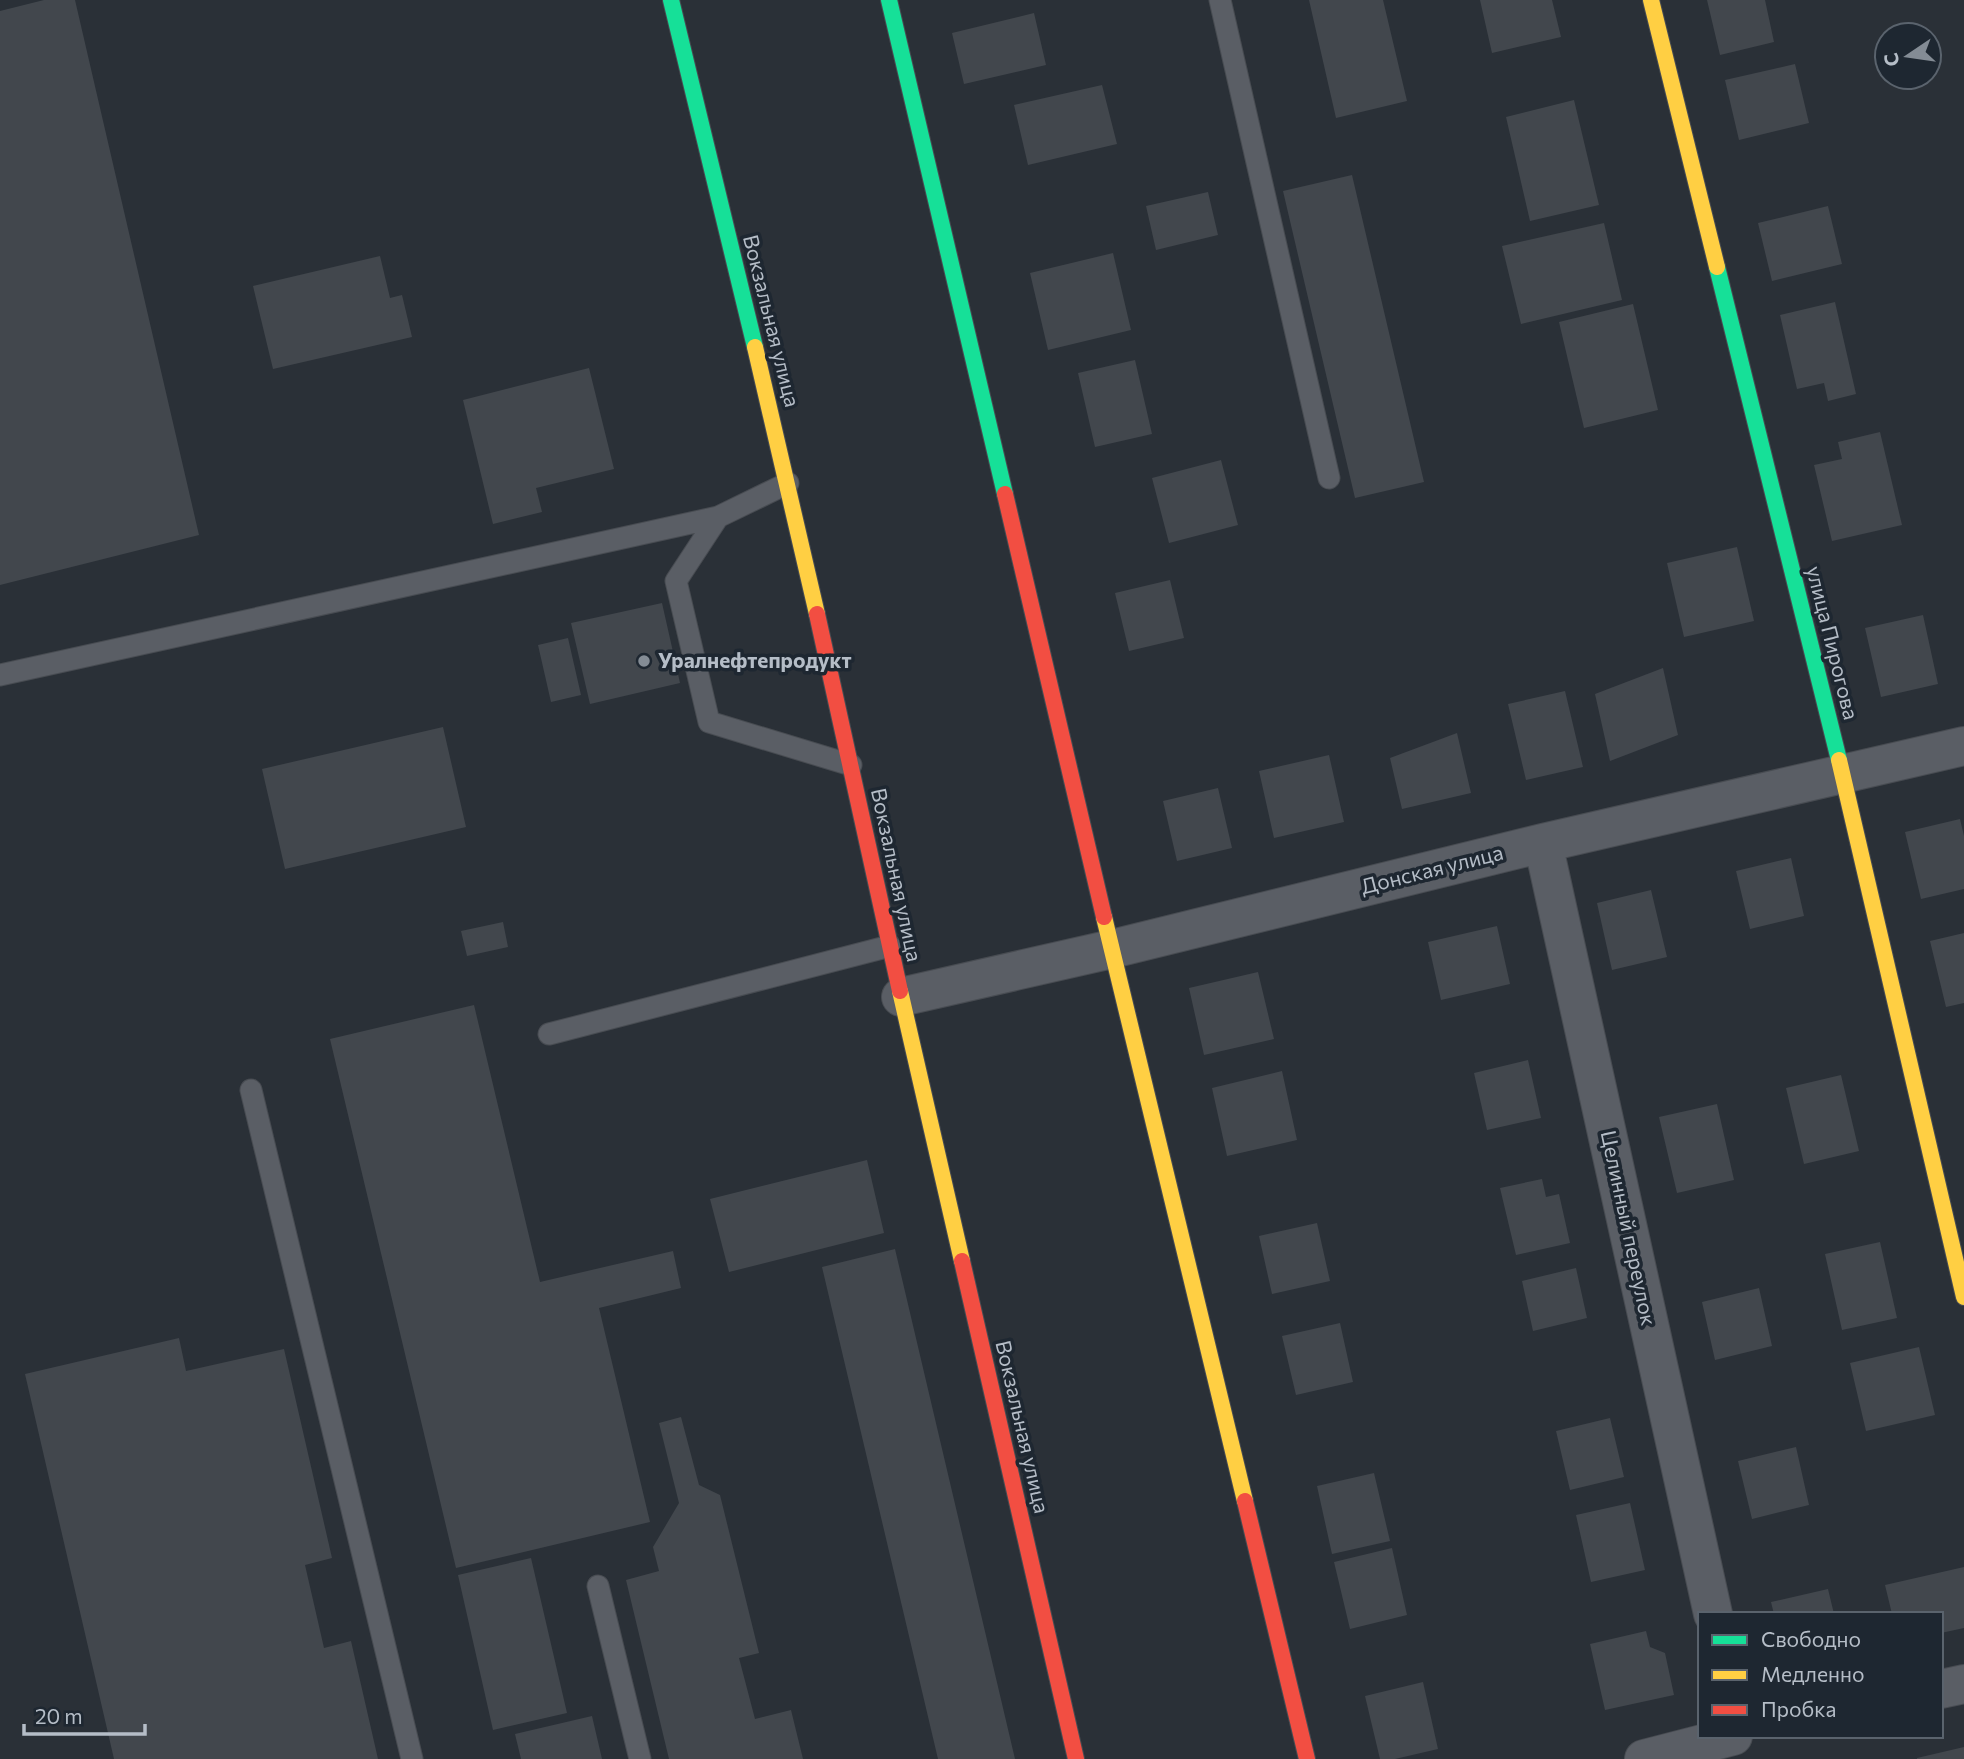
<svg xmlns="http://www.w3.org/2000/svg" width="1964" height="1759" viewBox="0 0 1964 1759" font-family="Commissioner,sans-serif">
  <rect width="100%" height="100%" fill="#2a3037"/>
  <path fill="#42474d" d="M 44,0 L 75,0 L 199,535 L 0,585 L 0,11 Z
    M 1309,0 L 1383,0 L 1407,101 L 1336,118 Z
    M 1480,0 L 1552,0 L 1561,37 L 1492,53 Z
    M 1707,0 L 1765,0 L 1774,42 L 1720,55 Z
    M 1034,13 L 1046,65 L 964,84 L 952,33 Z
    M 1795,64 L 1809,123 L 1739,140 L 1725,80 Z
    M 1102,85 L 1117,144 L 1028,165 L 1014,105 Z
    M 1574,100 L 1599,205 L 1530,221 L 1506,117 Z
    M 1352,175 L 1424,482 L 1355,498 L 1283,191 Z
    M 1208,192 L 1218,235 L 1156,250 L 1146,206 Z
    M 1828,206 L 1842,264 L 1772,281 L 1758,223 Z
    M 1604,223 L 1622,300 L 1521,324 L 1502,246 Z
    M 1113,253 L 1131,330 L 1048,350 L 1030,273 Z
    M 380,256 L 390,298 L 402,295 L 412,337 L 273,369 L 253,286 Z
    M 1835,302 L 1856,394 L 1828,401 L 1824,383 L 1797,389 L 1780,315 Z
    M 1633,304 L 1658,410 L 1584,428 L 1559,322 Z
    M 1135,360 L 1152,434 L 1095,447 L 1078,373 Z
    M 589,368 L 614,469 L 536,488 L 542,512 L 493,524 L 463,400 Z
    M 1880,432 L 1902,525 L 1832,541 L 1814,465 L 1842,459 L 1838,442 Z
    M 1221,460 L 1238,525 L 1169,543 L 1152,478 Z
    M 1737,547 L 1754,621 L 1684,637 L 1667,563 Z
    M 1170,580 L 1184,638 L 1129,651 L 1115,593 Z
    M 662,603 L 680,683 L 590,704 L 571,623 Z
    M 1923,615 L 1938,684 L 1881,697 L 1865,628 Z
    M 568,638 L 581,695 L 551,702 L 538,645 Z
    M 1663,668 L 1678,735 L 1610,761 L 1595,694 Z
    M 1565,691 L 1583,767 L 1526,780 L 1508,704 Z
    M 443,727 L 466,827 L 285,869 L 262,769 Z
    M 1457,733 L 1471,793 L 1402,809 L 1390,758 Z
    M 1329,755 L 1344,822 L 1274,838 L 1259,771 Z
    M 1218,788 L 1232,848 L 1177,861 L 1163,801 Z
    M 1960,819 L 1964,836 L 1964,889 L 1921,899 L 1905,832 Z
    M 1791,858 L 1804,916 L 1750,929 L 1736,871 Z
    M 1651,890 L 1667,957 L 1612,970 L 1597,903 Z
    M 503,922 L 508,947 L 467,956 L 461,931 Z
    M 1497,926 L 1510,984 L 1441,1000 L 1428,942 Z
    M 1964,933 L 1964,1003 L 1946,1007 L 1930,941 Z
    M 1258,972 L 1274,1039 L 1204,1055 L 1189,988 Z
    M 474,1005 L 540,1282 L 673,1251 L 681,1288 L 599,1308 L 650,1522 L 456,1568 L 330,1039 Z
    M 1528,1060 L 1541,1118 L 1487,1130 L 1474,1073 Z
    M 1282,1071 L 1297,1140 L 1227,1156 L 1212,1088 Z
    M 1841,1075 L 1859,1151 L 1804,1164 L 1786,1088 Z
    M 1717,1104 L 1734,1180 L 1677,1193 L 1659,1117 Z
    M 867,1160 L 884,1233 L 729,1272 L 710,1199 Z
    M 1542,1179 L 1546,1197 L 1559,1194 L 1570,1243 L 1516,1255 L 1500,1188 Z
    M 1317,1223 L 1330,1281 L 1272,1294 L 1259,1236 Z
    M 1880,1242 L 1897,1318 L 1842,1330 L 1825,1254 Z
    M 895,1249 L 1015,1759 L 938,1759 L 822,1267 Z
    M 1576,1268 L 1587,1318 L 1533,1331 L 1522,1281 Z
    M 1759,1288 L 1772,1346 L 1715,1360 L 1702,1302 Z
    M 1340,1323 L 1353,1382 L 1296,1395 L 1282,1336 Z
    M 179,1338 L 186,1371 L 284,1349 L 332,1558 L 305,1565 L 324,1648 L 351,1641 L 378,1759 L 114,1759 L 25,1374 Z
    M 1919,1347 L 1935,1415 L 1866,1431 L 1850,1363 Z
    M 681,1417 L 699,1485 L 720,1495 L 759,1653 L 739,1658 L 755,1719 L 791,1710 L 803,1759 L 669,1759 L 626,1580 L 659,1571 L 653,1547 L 679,1503 L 659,1423 Z
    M 1610,1418 L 1624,1477 L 1570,1490 L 1556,1431 Z
    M 1796,1447 L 1809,1505 L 1752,1519 L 1738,1461 Z
    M 1374,1473 L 1390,1541 L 1332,1554 L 1317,1486 Z
    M 1630,1503 L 1645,1570 L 1591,1582 L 1576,1515 Z
    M 1392,1548 L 1407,1615 L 1350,1629 L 1334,1562 Z
    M 531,1558 L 567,1713 L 493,1730 L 458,1575 Z
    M 1964,1567 L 1964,1628 L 1941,1633 L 1941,1614 L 1892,1614 L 1885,1585 Z
    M 1828,1589 L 1834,1614 L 1774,1614 L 1771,1602 Z
    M 1646,1631 L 1650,1647 L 1665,1653 L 1674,1695 L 1605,1710 L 1590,1644 Z
    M 1423,1682 L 1438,1749 L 1395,1759 L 1380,1759 L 1365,1696 Z
    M 592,1716 L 602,1759 L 521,1759 L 515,1734 Z
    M 1964,1747 L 1964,1759 L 1917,1759 L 1917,1758 Z"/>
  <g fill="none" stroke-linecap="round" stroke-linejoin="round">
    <g stroke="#484c52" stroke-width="23">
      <path id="lane" d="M 1220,0 L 1329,478
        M 718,517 L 676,581 L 709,722 L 851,765
        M 0,675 L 718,517 L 788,483
        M 549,1034 L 890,946
        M 251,1090 L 412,1759
        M 598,1586 L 640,1759"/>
    </g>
    <g stroke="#484c52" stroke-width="40">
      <path id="street" d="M 1543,843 L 1713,1614
        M 901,997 L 1112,949 L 1543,843 L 1964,746
        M 1941,1689 L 1964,1684
        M 1644,1759 L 1733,1736"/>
    </g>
    <g stroke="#484c52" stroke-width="18">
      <path id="fast" d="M 671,0 L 755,347
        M 889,0 L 1005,494
        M 1717,267 L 1839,760"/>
    </g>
    <g stroke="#484c52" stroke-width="18">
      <path id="slow" d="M 1651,0 L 1717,267
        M 755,347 L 817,614
        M 1839,760 L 1964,1297
        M 1104,917 L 1245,1501
        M 900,991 L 962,1261"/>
    </g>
    <g stroke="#484c52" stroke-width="18">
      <path id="jam" d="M 1005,494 L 1104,917
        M 817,614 L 900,991
        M 962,1261 L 1076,1759
        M 1245,1501 L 1307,1759"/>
    </g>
    <use href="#lane" stroke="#5a5e65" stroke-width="21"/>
    <use href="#street" stroke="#5a5e65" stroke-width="38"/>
    <use href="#fast" stroke="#16e098" stroke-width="16"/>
    <use href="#slow" stroke="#ffcf43" stroke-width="16"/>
    <use href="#jam" stroke="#f24e42" stroke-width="16"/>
  </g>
  <circle fill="#848c95" stroke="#1e2731" stroke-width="2.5" cx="644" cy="661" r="7"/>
  <g text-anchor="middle" stroke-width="7" stroke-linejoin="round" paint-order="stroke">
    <g font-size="21" fill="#b5bdc7" stroke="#1e2731">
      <text transform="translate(771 321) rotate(76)" y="7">Вокзальная улица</text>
      <text transform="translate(1832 643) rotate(76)" y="7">улица Пирогова</text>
      <text transform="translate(1432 870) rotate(-14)" y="7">Донская улица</text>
      <text transform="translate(896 875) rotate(78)" y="7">Вокзальная улица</text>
      <text transform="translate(1628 1228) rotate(78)" y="7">Целинный переулок</text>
      <text transform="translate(1022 1427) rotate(77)" y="7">Вокзальная улица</text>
    </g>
    <g font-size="21" font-weight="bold" fill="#b5bdc7" stroke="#1e2731" text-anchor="start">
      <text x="658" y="668">Уралнефтепродукт</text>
    </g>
  </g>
  <rect x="1698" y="1612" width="245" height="126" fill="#1e2731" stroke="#5a636d" stroke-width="2"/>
  <rect x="1712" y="1635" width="35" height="10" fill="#16e098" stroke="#5a636d" stroke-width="2"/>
  <text x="1761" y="1647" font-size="21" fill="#b5bdc7">Свободно</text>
  <rect x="1712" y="1670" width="35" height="10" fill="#ffcf43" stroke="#5a636d" stroke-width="2"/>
  <text x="1761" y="1682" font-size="21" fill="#b5bdc7">Медленно</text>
  <rect x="1712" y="1705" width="35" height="10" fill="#f24e42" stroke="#5a636d" stroke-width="2"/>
  <text x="1761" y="1717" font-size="21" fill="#b5bdc7">Пробка</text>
  <g transform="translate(1908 56) rotate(257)"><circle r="33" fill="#1e2731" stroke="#5a636d" stroke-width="2"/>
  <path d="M0-5L12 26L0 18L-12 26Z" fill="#848c95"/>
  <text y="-10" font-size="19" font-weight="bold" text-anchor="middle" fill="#b5bdc7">С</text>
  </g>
  <path d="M24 1724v10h121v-10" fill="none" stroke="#b5bdc7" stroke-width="3.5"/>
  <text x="35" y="1724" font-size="21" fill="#b5bdc7" stroke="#1e2731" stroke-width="5" paint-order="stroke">20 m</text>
</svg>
